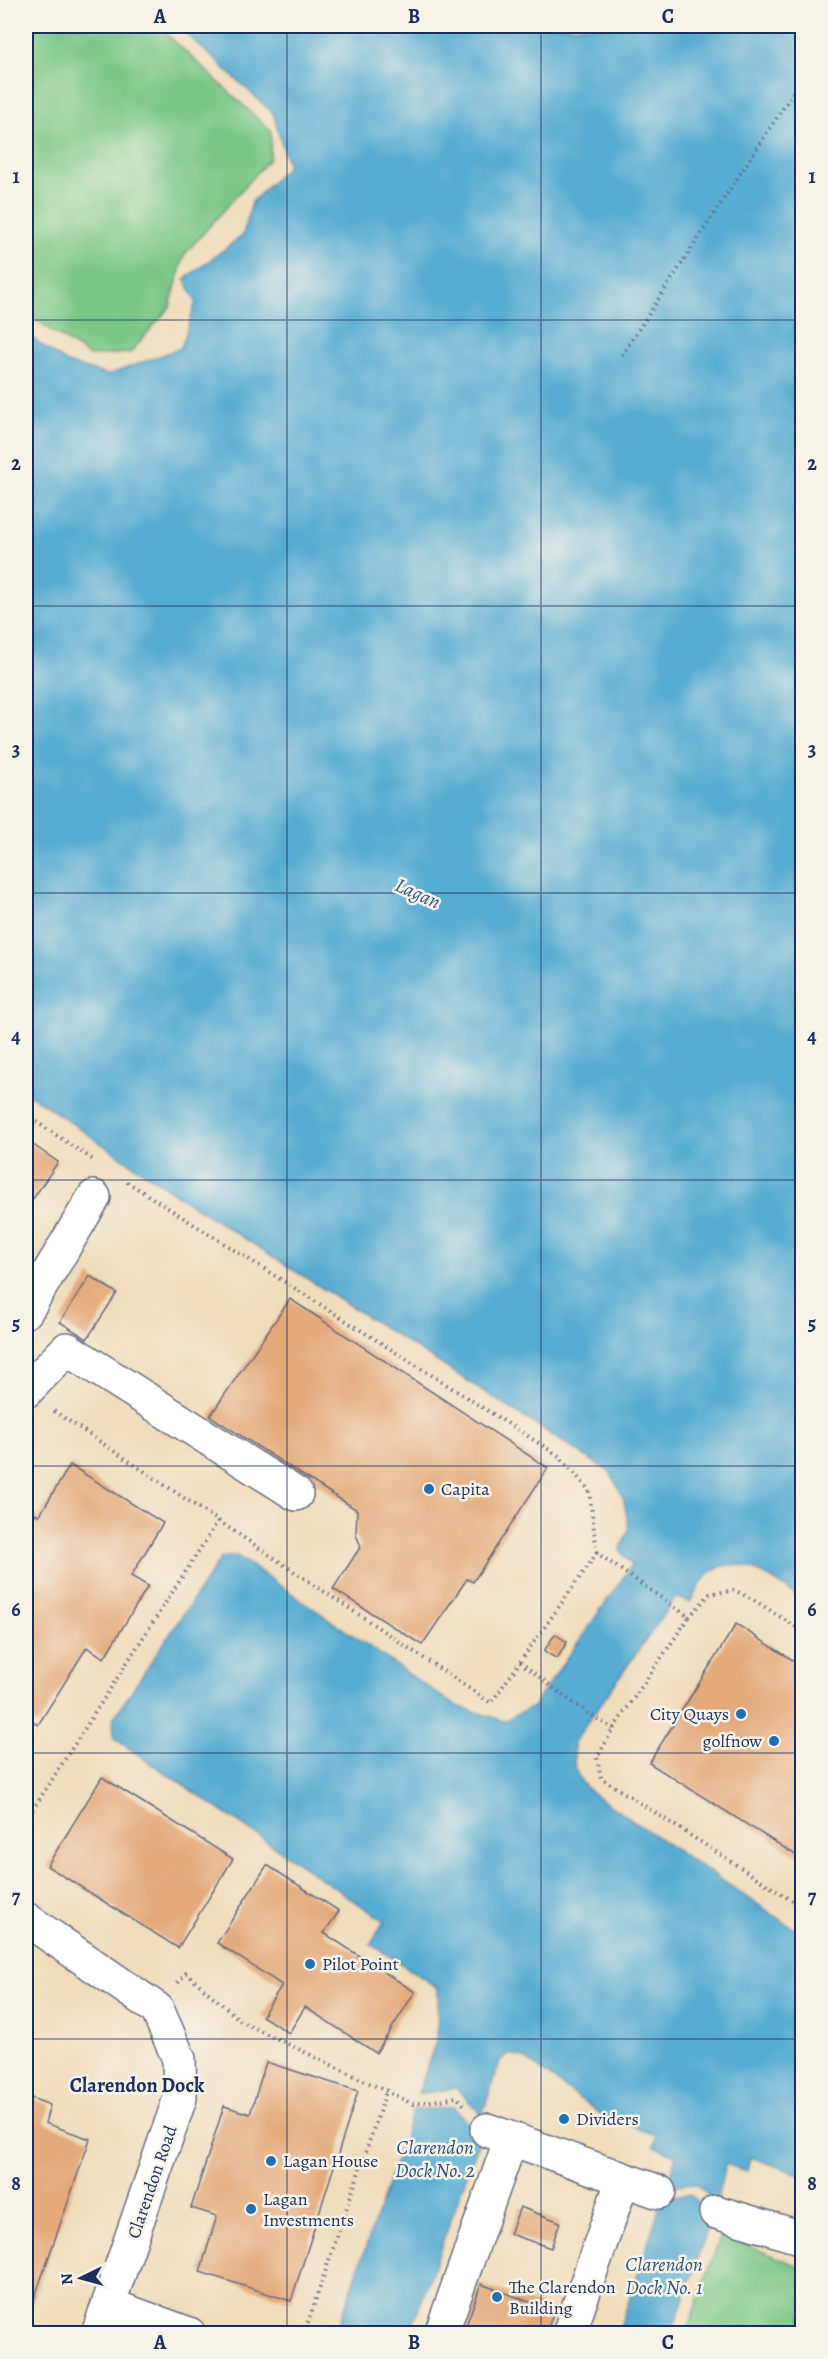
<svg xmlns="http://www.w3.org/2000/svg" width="828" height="2359" viewBox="0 0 828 2359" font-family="Alegreya,serif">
  <rect width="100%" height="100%" fill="#f7f3e8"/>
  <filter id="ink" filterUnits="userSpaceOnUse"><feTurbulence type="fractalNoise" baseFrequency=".0167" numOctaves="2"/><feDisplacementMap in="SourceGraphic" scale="12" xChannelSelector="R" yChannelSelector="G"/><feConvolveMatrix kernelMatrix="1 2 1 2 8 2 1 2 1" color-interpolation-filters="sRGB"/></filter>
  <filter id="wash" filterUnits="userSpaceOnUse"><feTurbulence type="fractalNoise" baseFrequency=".008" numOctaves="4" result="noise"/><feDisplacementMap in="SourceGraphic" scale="24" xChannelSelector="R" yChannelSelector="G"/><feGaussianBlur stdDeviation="1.35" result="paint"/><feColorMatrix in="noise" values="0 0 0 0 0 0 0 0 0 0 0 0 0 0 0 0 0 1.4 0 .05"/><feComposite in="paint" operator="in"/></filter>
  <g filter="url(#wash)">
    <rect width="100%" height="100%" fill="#f0ddbc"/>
    <path fill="#7ac786" stroke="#4a7b72" stroke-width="1.5" d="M 26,26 L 158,26 L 271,131 L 270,158 L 184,255 L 170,307 L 130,353 L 89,356 L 26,313 Z
      M 721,2235 L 802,2267 L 802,2333 L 686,2333 Z"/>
    <path fill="#56acd2" stroke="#386e98" stroke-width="1.5" d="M 178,26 L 802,26 L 802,1600 C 778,1583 741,1550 711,1572 C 702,1578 696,1593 690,1602 L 676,1597 L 670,1605 L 574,1742 C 573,1767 574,1777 593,1794 L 802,1934 L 802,2175 L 750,2157 L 747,2171 L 725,2164 L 716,2204 L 696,2183 L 667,2186 L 676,2155 L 654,2146 L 656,2135 L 605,2117 L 524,2058 L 511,2054 L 500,2061 L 482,2115 L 456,2088 L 418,2094 L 437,2038 L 438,1988 L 371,1944 L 384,1921 L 114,1738 L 113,1719 L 221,1558 L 237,1556 L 454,1705 L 504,1721 L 533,1707 L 632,1565 L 620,1550 L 629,1529 L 624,1500 L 610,1472 L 195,1207 L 26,1092 L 26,334 L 67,363 L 108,375 L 181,348 L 196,302 L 185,279 L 243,235 L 252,202 L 288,166 L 273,113 Z
      M 454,2107 L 480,2139 L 410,2333 L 336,2334 L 413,2110 Z
      M 690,2194 L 711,2218 L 672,2333 L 618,2334 L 663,2197 Z"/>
    <g id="blocks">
      <path fill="#e4aa7b" d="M 26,1140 L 58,1162 L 26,1209 Z
        M 90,1276 L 117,1293 L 87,1339 L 60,1322 Z
        M 290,1299 L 548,1468 L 473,1582 L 467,1579 L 422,1645 L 333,1589 L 361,1546 L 356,1535 L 357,1510 L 210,1416 Z
        M 70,1465 L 163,1523 L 131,1576 L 148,1586 L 104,1658 L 87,1647 L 38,1725 L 26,1717 L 26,1530 L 36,1513 L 39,1516 Z
        M 736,1624 L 802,1666 L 802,1859 L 649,1763 Z
        M 555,1634 L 567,1642 L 557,1659 L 544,1651 Z
        M 102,1777 L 233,1859 L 178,1948 L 47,1866 Z
        M 267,1865 L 339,1911 L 324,1933 L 415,1992 L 376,2053 L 305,2007 L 289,2033 L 262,2016 L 282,1985 L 217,1943 Z
        M 266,2062 L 358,2091 L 291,2301 L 200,2272 L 217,2216 L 191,2208 L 224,2106 L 250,2114 Z
        M 26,2096 L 50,2105 L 45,2123 L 90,2139 L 26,2322 Z
        M 520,2207 L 560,2222 L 551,2248 L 510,2234 Z
        M 481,2284 L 554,2311 L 546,2334 L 463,2334 Z"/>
    </g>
  </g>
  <g filter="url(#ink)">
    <use href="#blocks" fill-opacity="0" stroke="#666c7f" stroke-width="1.5"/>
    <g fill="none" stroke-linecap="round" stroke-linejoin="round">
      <g stroke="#666c7f" stroke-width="36">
        <path id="minor" d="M 26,1311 L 94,1197
          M 26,1391 L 67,1349 L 296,1494
          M 26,1919 L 157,2009 L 179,2059 L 180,2098 L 98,2334
          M 487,2130 L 659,2192
          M 716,2212 L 802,2238
          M 109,2305 L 189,2334
          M 441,2334 L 511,2139
          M 569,2334 L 623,2179"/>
      </g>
      <path stroke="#666c7f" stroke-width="4" stroke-dasharray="1.5 4.5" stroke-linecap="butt" d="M 622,355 L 802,79
        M 26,1115 L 95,1161
        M 127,1182 L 559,1456 L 589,1490 L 597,1553
        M 54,1411 L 491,1703 L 597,1553 L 689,1617 L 613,1729 L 597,1758 L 601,1778 L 802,1907
        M 689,1617 L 710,1594 L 734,1590 L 754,1600 L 802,1631
        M 520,1662 L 569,1700 L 613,1729
        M 26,1820 L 218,1521
        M 178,1983 L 186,1973 L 242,2022 L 413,2104 L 457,2097 L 464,2105
        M 304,2334 L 387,2089"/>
      <use href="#minor" stroke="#fff" stroke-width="33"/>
    </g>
  </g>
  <path fill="none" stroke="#1b2f5e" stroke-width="1.5" stroke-opacity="0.55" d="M 287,26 L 287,2334M 541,26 L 541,2334M 26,320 L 802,320M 26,606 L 802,606M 26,893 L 802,893M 26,1180 L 802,1180M 26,1466 L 802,1466M 26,1753 L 802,1753M 26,2039 L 802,2039"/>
  <g fill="#1f6fb2" stroke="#f7f3e8" stroke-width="2">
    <circle cx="429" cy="1489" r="6"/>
    <circle cx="741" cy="1714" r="6"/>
    <circle cx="774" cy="1741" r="6"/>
    <circle cx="310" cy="1964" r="6"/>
    <circle cx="564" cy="2119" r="6"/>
    <circle cx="271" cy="2161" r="6"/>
    <circle cx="251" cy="2209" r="6"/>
    <circle cx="497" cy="2297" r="6"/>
  </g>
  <g text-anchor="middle" stroke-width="5" stroke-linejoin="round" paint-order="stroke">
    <g font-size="18" fill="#1b2f5e" stroke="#f7f3e8" text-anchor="start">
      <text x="441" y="1495">Capita</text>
      <text x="729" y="1720" text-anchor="end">City Quays</text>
      <text x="762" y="1747" text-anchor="end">golfnow</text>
      <text x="322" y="1970">Pilot Point</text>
      <text x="576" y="2125">Dividers</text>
      <text x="283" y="2167">Lagan House</text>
      <text x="263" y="2205">Lagan<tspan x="263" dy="21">Investments</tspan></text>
      <text x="509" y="2293">The Clarendon<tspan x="509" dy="21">Building</tspan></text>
    </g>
    <g font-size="18" fill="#1b2f5e" stroke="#f7f3e8">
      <text transform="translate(152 2182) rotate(-71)" y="6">Clarendon Road</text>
    </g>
    <g font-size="20" font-style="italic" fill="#2d5481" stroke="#f7f3e8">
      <text transform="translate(418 893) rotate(24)" y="7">Lagan</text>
      <text x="435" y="2154">Clarendon<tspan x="435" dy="23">Dock No. 2</tspan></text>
      <text x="664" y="2271">Clarendon<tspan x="664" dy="23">Dock No. 1</tspan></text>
    </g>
    <g font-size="20" font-weight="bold" fill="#1b2f5e" stroke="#f7f3e8">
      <text x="137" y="2092">Clarendon Dock</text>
    </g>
  </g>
  <rect width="828" height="2359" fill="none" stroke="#f7f3e8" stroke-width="66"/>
  <g transform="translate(81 2278) rotate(265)" stroke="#f7f3e8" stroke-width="4.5" paint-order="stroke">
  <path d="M0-4.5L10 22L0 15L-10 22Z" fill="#1b2f5e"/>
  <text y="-9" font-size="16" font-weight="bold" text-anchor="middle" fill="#1b2f5e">N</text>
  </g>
  <rect x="33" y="33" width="762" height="2293" fill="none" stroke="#1b2f5e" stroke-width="2"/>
  <g font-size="20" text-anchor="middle" font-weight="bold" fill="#1b2f5e">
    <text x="160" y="23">A</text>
    <text x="414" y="23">B</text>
    <text x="668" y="23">C</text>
    <text x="16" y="183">1</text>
    <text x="812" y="183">1</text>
    <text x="16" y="470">2</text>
    <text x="812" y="470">2</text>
    <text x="16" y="756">3</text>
    <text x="812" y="756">3</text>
    <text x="16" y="1043">4</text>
    <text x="812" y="1043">4</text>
    <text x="16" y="1330">5</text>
    <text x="812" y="1330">5</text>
    <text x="16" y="1616">6</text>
    <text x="812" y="1616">6</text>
    <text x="16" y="1903">7</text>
    <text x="812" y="1903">7</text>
    <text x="16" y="2190">8</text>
    <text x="812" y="2190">8</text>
    <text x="160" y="2349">A</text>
    <text x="414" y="2349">B</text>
    <text x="668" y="2349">C</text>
  </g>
</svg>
